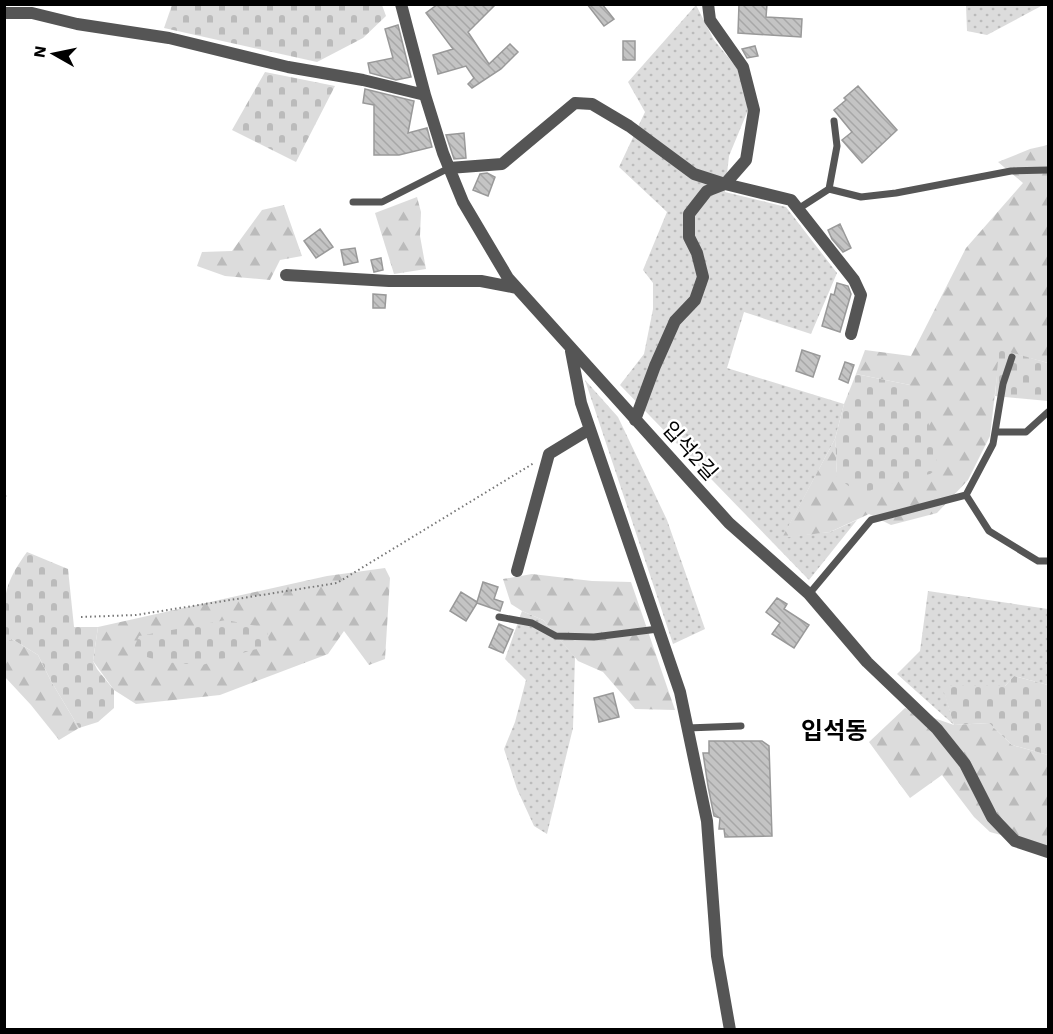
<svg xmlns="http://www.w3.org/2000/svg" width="1053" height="1034" viewBox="0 0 1053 1034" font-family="'Work Sans','Noto Sans KR',sans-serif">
  <defs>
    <pattern id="green-dots" width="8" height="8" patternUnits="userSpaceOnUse" patternTransform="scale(1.5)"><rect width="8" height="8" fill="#dcdcdc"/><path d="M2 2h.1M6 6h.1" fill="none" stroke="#bbb" stroke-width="1.8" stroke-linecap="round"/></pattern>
    <pattern id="forest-firs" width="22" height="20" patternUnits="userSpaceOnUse" patternTransform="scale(1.5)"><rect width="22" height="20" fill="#dcdcdc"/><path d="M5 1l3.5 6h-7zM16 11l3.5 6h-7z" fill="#bbb"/></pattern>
    <pattern id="cemetery-stones" width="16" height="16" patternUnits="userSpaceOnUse" patternTransform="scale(1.5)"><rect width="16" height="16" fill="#dcdcdc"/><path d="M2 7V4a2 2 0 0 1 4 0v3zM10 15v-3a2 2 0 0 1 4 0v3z" fill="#bbb"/></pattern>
    <pattern id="building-back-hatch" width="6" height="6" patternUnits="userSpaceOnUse" patternTransform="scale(1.5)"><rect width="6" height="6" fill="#c4c4c4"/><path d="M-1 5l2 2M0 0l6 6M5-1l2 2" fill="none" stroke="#a7a7a7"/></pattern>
  </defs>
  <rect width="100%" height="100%" fill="#fff"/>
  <path fill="url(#green-dots)" d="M 696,5 L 714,40 L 741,73 L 748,110 L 729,156 L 725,192 L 786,207 L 837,273 L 811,334 L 744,312 L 727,368 L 844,404 L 835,439 L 783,537 L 830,532 L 857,520 L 809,580 L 620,385 L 644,354 L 653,309 L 653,283 L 643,270 L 667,212 L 619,167 L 645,112 L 628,82 Z
    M 966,5 L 966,4 L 1043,5 L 987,35 L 967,31 Z
    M 585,380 L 618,417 L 667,520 L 705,629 L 673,644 Z
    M 928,591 L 1048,609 L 1048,685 L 1014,676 L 1005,686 L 943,687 L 954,725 L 897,674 L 920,651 Z
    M 522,611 L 543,620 L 575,657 L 573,728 L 547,834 L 534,826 L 517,789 L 504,749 L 515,722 L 526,680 L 505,659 Z"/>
  <path fill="url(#forest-firs)" d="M 1048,145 L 1048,363 L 1000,350 L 990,436 L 968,480 L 937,513 L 891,525 L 869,514 L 830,532 L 782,538 L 835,439 L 837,477 L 910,385 L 856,374 L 865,350 L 911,356 L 966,248 L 1023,183 L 998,162 L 1030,149 Z
    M 417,197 L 421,212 L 420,236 L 426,269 L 394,274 L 375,213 Z
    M 284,205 L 302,256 L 280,260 L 270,280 L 225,276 L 197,266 L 202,252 L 232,251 L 262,210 Z
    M 385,568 L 390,578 L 385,659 L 369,665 L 344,631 L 328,654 L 220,695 L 136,704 L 114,690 L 93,661 L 98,627 L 327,576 Z
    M 532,574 L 592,581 L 631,582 L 675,710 L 635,709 L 603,672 L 578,661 L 543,620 L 522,611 L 511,604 L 503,579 Z
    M 12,639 L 38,655 L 51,681 L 79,728 L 59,740 L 31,705 L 5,677 L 4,642 Z
    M 905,708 L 954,725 L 989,723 L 1012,745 L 1048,755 L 1048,848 L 990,832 L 974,817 L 942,775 L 910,798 L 869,742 Z"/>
  <path fill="url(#cemetery-stones)" d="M 172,5 L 382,5 L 386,16 L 363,38 L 317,62 L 164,28 Z
    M 265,72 L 335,86 L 296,162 L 232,130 Z
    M 999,349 L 1048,363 L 1048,401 L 995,396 Z
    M 856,374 L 910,385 L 928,420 L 938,468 L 930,474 L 902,480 L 859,494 L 837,477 L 835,439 L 844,404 Z
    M 27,552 L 68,569 L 74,627 L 98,627 L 93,661 L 97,669 L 114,690 L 114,708 L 98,722 L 79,728 L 51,681 L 38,655 L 12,639 L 5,642 C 4,599 1,588 27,552 Z
    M 226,620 L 266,628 L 270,645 L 202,665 L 162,662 L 132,652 L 139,636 Z
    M 1014,676 L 1048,685 L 1048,755 L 1012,745 L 989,723 L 954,725 L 942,686 L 1005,686 Z"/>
  <path fill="url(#building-back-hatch)" stroke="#999" stroke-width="1.5" d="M 438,4 L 496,4 L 468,32 L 489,64 L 510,44 L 518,52 L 501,69 L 472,88 L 468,84 L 474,78 L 466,66 L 438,74 L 433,55 L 453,49 L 426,13 Z
    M 587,4 L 602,4 L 614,19 L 604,26 Z
    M 739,4 L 767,4 L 766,17 L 802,19 L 801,37 L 738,33 Z
    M 398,25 L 411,77 L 396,80 L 370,73 L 368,63 L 393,58 L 385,29 Z
    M 623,41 L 635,41 L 635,60 L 623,60 Z
    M 755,46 L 758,56 L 747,58 L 742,49 Z
    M 858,86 L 897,130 L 862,163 L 842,140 L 852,132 L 834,110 L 846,100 L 844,98 Z
    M 365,89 L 414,101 L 408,133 L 427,128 L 432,147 L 399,155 L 374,155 L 374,105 L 363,103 Z
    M 464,133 L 466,158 L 454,159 L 446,135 Z
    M 487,173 L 495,177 L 488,196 L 473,190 L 480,174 Z
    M 840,224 L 851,248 L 843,252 L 832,239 L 828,230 Z
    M 320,229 L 333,247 L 316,258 L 304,241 Z
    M 355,248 L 358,262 L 344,265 L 341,250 Z
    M 381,258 L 383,270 L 374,272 L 371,260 Z
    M 837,283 L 848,286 L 851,294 L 840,332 L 822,326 L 831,294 L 834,295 Z
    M 373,294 L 386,295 L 385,308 L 373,308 Z
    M 802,350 L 820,356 L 813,377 L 796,371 Z
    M 845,362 L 854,365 L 848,383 L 839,379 Z
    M 483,582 L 498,587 L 494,599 L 503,602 L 500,611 L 477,603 L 466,621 L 450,611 L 461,592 L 477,602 Z
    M 777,598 L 787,604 L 784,609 L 809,625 L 794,648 L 772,634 L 780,623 L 766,612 Z
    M 499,624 L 513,630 L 503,653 L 489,647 Z
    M 613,693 L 619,717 L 599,722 L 594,698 Z
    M 709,741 L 762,741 L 769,746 L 772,836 L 725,837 L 724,829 L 719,829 L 720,818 L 714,816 L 708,786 L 703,753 L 709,753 Z"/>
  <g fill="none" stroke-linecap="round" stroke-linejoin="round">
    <path stroke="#777" stroke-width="2" stroke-dasharray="1.5 3" stroke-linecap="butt" d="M 4,491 L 6,499 L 4,499
      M 81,617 L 136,615 L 337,583 L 534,463
      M 4,721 L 8,723"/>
    <path stroke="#555" stroke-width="7" d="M 829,189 L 861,197 L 896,193 L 1011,171 L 1048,170
      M 353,202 L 382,202 L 449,168
      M 798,209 L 829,189 L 837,146 L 834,121
      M 995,432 L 1026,432 L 1048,412
      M 966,495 L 989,531 L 1038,561 L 1048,561
      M 809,594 L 871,520 L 966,495 L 993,444 L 1003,384 L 1012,357
      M 499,617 L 532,623 L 556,636 L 594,637 L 658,629
      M 687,728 L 741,726"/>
    <path stroke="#555" stroke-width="12" d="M 401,4 L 425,95 L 443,153 L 463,202 L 508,278 L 729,523 L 809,594 L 867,662 L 937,729 L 965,764 L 992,817 L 1015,841 L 1048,852
      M 4,13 L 32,13 L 77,24 L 169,38 L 288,67 L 363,80 L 425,95
      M 449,168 L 502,164 L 575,103 L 592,104 L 629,126 L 694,174 L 725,184 L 791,200 L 854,280 L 861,295 L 851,334
      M 286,275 L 389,281 L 481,281 L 517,288
      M 571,351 L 581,403 L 680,692 L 707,821 L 717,956 L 730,1030
      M 635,420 L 655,366 L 675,321 L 695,300 L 703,277 L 697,253 L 689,237 L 689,214 L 707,191 L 725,184 L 746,160 L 754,110 L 743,67 L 710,20 L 708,4
      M 517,571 L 549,454 L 590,429"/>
  </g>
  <g text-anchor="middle" stroke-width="5" stroke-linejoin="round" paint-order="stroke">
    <g font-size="21" fill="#000" stroke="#fff">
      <text transform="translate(690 451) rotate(48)" y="7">입석2길</text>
    </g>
    <g font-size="24" font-weight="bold" fill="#000" stroke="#fff">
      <text x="834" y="739">입석동</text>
    </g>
  </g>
  <rect width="1053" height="1034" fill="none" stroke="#000000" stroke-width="12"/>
  <g transform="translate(54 54) rotate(279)" stroke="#ffffff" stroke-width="4.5" paint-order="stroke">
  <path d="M0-4.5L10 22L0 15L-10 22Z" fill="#000000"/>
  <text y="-9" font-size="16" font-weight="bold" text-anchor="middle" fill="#000000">N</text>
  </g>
</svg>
